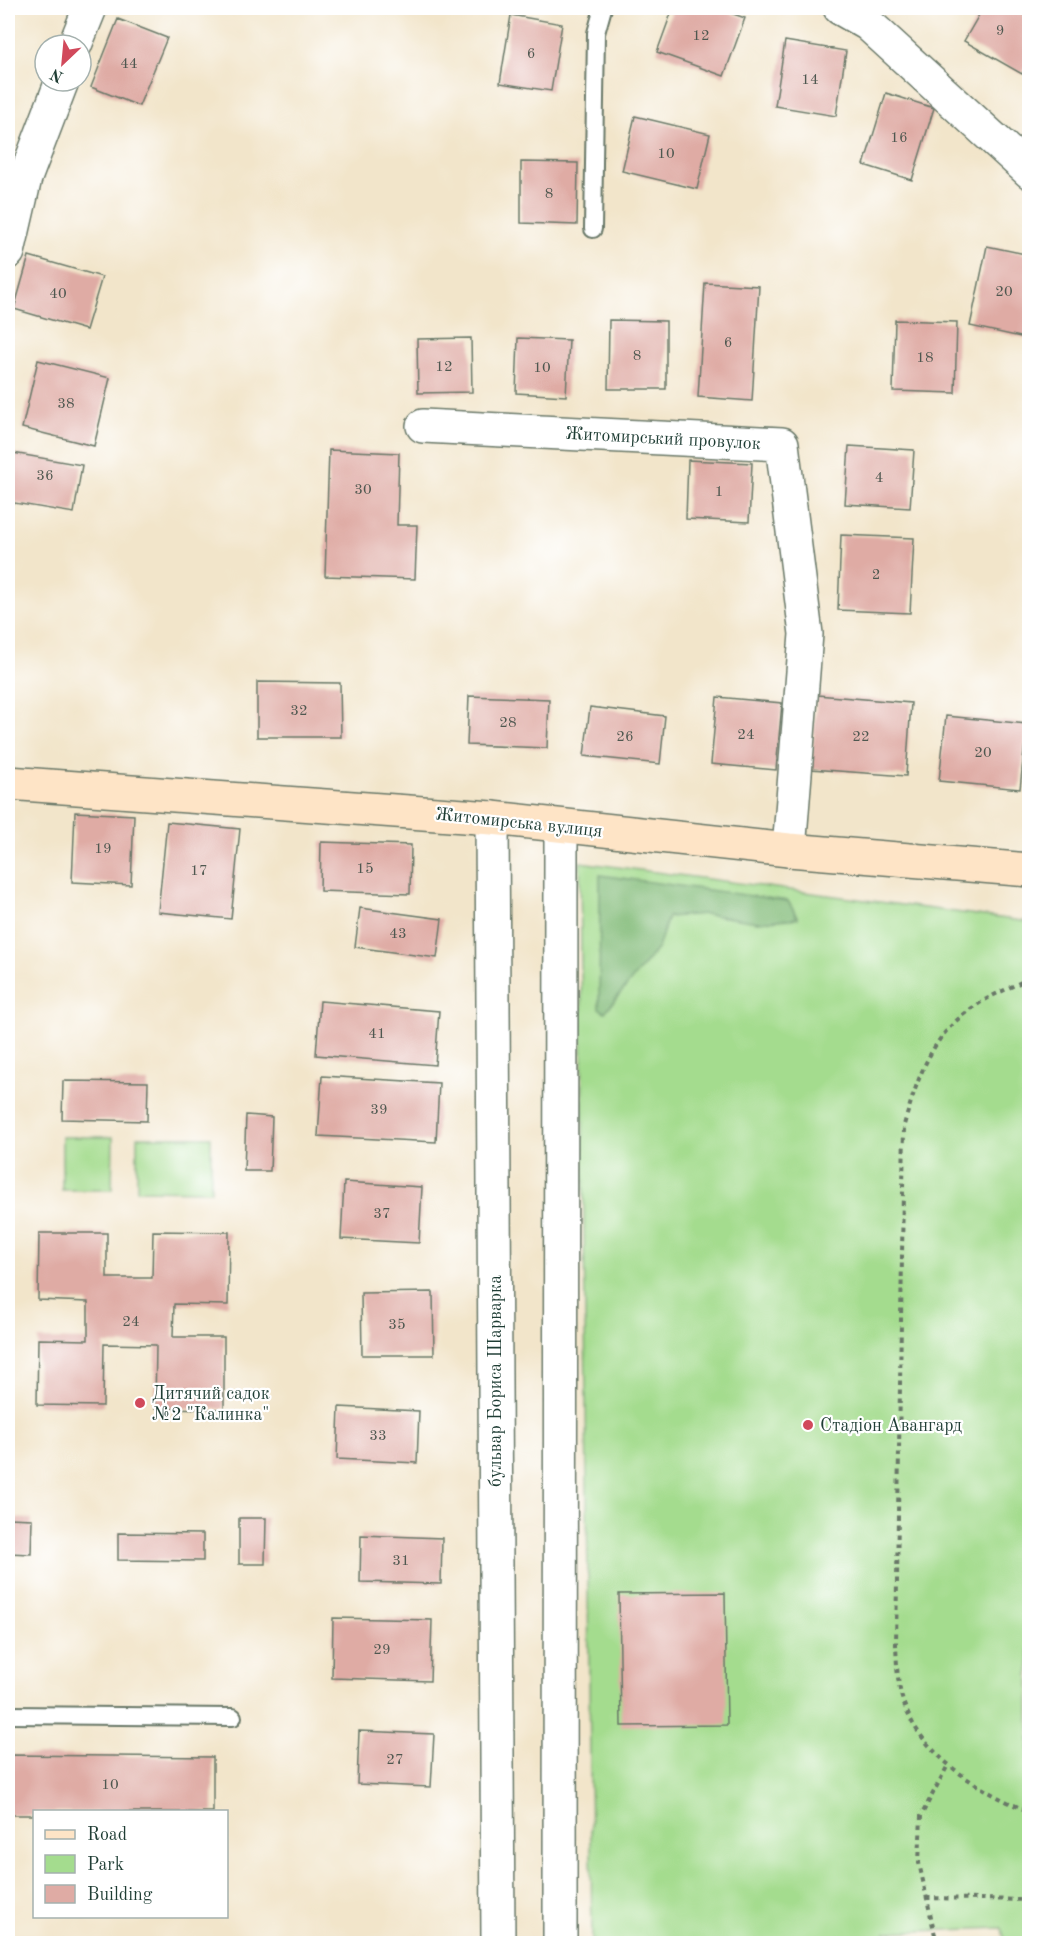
<svg xmlns="http://www.w3.org/2000/svg" width="1037" height="1951" viewBox="0 0 1037 1951" font-family="'Old Standard TT',serif">
  <rect width="100%" height="100%" fill="#fff"/>
  <filter id="ink" filterUnits="userSpaceOnUse"><feTurbulence type="fractalNoise" baseFrequency=".0167" numOctaves="2"/><feDisplacementMap in="SourceGraphic" scale="12" xChannelSelector="R" yChannelSelector="G"/><feConvolveMatrix kernelMatrix="1 2 1 2 8 2 1 2 1" color-interpolation-filters="sRGB"/></filter>
  <filter id="wash" filterUnits="userSpaceOnUse"><feTurbulence type="fractalNoise" baseFrequency=".008" numOctaves="4" result="noise"/><feDisplacementMap in="SourceGraphic" scale="24" xChannelSelector="R" yChannelSelector="G"/><feGaussianBlur stdDeviation="1.35" result="paint"/><feColorMatrix in="noise" values="0 0 0 0 0 0 0 0 0 0 0 0 0 0 0 0 0 1.4 0 .05"/><feComposite in="paint" operator="in"/></filter>
  <g filter="url(#wash)">
    <rect width="100%" height="100%" fill="#f2e5ca"/>
    <path fill="#a4dc8e" stroke="#628c61" stroke-width="1.5" d="M 580,862 L 1029,922 L 1029,1943 L 1005,1943 L 1002,1928 L 886,1932 L 889,1944 L 592,1943 Z
      M 62,1137 L 113,1137 L 112,1190 L 62,1190 Z
      M 137,1137 L 211,1137 L 211,1191 L 137,1190 Z"/>
    <path fill="#83bc79" stroke="#517c56" stroke-width="1.5" d="M 600,875 L 788,901 L 798,918 L 758,922 L 705,914 L 668,917 L 658,948 L 605,1012 L 599,1008 Z"/>
    <g id="blocks">
      <path fill="#dfaba4" d="M 673,8 L 716,8 L 745,18 L 724,76 L 657,52 Z
        M 983,8 L 1010,8 L 1030,18 L 1030,62 L 1022,74 L 964,41 Z
        M 511,15 L 562,24 L 551,91 L 500,83 Z
        M 118,19 L 167,38 L 139,106 L 91,87 Z
        M 785,41 L 846,51 L 836,116 L 775,106 Z
        M 886,93 L 934,108 L 912,180 L 864,165 Z
        M 635,116 L 710,134 L 697,189 L 622,171 Z
        M 521,162 L 578,163 L 577,225 L 521,223 Z
        M 987,246 L 1030,255 L 1030,339 L 970,326 Z
        M 29,256 L 102,277 L 86,330 L 14,309 Z
        M 705,283 L 759,286 L 752,401 L 698,397 Z
        M 609,320 L 666,321 L 666,389 L 608,389 Z
        M 895,320 L 957,322 L 955,393 L 893,391 Z
        M 471,338 L 472,392 L 418,393 L 417,339 Z
        M 518,338 L 569,340 L 566,396 L 516,393 Z
        M 38,360 L 110,378 L 94,446 L 22,428 Z
        M 849,446 L 914,450 L 910,508 L 845,504 Z
        M 329,450 L 399,453 L 397,525 L 417,525 L 415,579 L 325,576 Z
        M 13,453 L 82,465 L 74,513 L 8,502 Z
        M 688,460 L 752,463 L 749,522 L 686,519 Z
        M 841,535 L 914,538 L 910,613 L 838,610 Z
        M 257,682 L 340,683 L 341,737 L 257,737 Z
        M 817,695 L 911,703 L 906,776 L 811,769 Z
        M 469,696 L 549,699 L 547,748 L 467,745 Z
        M 717,697 L 782,703 L 776,770 L 711,764 Z
        M 590,707 L 665,716 L 660,764 L 584,756 Z
        M 946,716 L 1027,724 L 1020,789 L 939,781 Z
        M 75,812 L 134,815 L 131,885 L 72,882 Z
        M 167,822 L 240,829 L 231,919 L 158,912 Z
        M 321,842 L 411,845 L 410,894 L 320,891 Z
        M 360,908 L 442,919 L 437,958 L 355,947 Z
        M 320,1001 L 439,1011 L 435,1065 L 316,1055 Z
        M 322,1076 L 439,1083 L 436,1142 L 318,1136 Z
        M 63,1081 L 148,1082 L 147,1121 L 62,1119 Z
        M 246,1115 L 272,1117 L 270,1171 L 244,1171 Z
        M 344,1182 L 422,1187 L 419,1243 L 341,1239 Z
        M 153,1231 L 229,1232 L 228,1305 L 174,1304 L 173,1337 L 224,1337 L 224,1409 L 155,1408 L 156,1345 L 104,1344 L 103,1406 L 37,1405 L 38,1339 L 88,1340 L 88,1302 L 38,1300 L 39,1233 L 107,1233 L 107,1278 L 152,1278 Z
        M 433,1292 L 434,1355 L 362,1355 L 361,1293 Z
        M 339,1407 L 419,1411 L 417,1463 L 337,1459 Z
        M 8,1518 L 32,1519 L 31,1554 L 8,1553 Z
        M 239,1518 L 266,1518 L 265,1564 L 239,1564 Z
        M 118,1533 L 203,1534 L 203,1561 L 118,1560 Z
        M 361,1535 L 442,1538 L 441,1584 L 360,1582 Z
        M 725,1593 L 727,1725 L 621,1726 L 619,1594 Z
        M 333,1618 L 432,1620 L 430,1681 L 332,1678 Z
        M 359,1731 L 434,1734 L 431,1787 L 357,1784 Z
        M 8,1755 L 213,1757 L 213,1812 L 34,1812 L 34,1815 L 8,1815 Z"/>
    </g>
  </g>
  <g filter="url(#ink)">
    <use href="#blocks" fill-opacity="0" stroke="#697868" stroke-width="1.5"/>
    <g fill="none" stroke-linecap="round" stroke-linejoin="round">
      <g stroke="#697868" stroke-width="20">
        <path id="service" d="M 593,229 L 596,33 L 603,8
          M 8,1715 L 233,1717"/>
      </g>
      <g stroke="#697868" stroke-width="36">
        <path id="minor" d="M 840,8 L 868,24 L 1030,172
          M 75,45 L 90,8
          M 8,252 L 25,178 L 62,81
          M 423,426 L 782,444 L 806,634 L 789,850
          M 492,818 L 498,1944
          M 560,1944 L 561,826"/>
      </g>
      <g stroke="#697868" stroke-width="36">
        <path id="secondary" d="M 8,783 L 492,818 L 789,850 L 1030,870"/>
      </g>
      <path stroke="#697868" stroke-width="4" stroke-dasharray="4.5 4.5" stroke-linecap="butt" d="M 1030,979 C 1018,983 1007,989 996,994 C 936,1024 922,1063 904,1125 L 896,1645 C 897,1665 897,1685 904,1704 C 922,1756 981,1792 1030,1812
        M 926,1898 L 1030,1900
        M 937,1944 L 919,1863 L 921,1816 L 948,1765"/>
      <use href="#service" stroke="#fff" stroke-width="16"/>
      <use href="#minor" stroke="#fff" stroke-width="33"/>
      <use href="#secondary" stroke="#fee4c6" stroke-width="33"/>
    </g>
  </g>
  <g fill="#d1495b" stroke="#fff" stroke-width="2">
    <circle cx="140" cy="1403" r="6"/>
    <circle cx="808" cy="1425" r="6"/>
  </g>
  <g text-anchor="middle" stroke-width="4.5" stroke-linejoin="round" paint-order="stroke">
    <g font-size="15" fill="#4f5850">
      <text x="1000" y="35">9</text>
      <text x="701" y="40">12</text>
      <text x="531" y="58">6</text>
      <text x="129" y="68">44</text>
      <text x="810" y="84">14</text>
      <text x="899" y="142">16</text>
      <text x="666" y="158">10</text>
      <text x="549" y="198">8</text>
      <text x="1004" y="296">20</text>
      <text x="58" y="298">40</text>
      <text x="728" y="347">6</text>
      <text x="637" y="360">8</text>
      <text x="925" y="362">18</text>
      <text x="444" y="371">12</text>
      <text x="542" y="372">10</text>
      <text x="66" y="408">38</text>
      <text x="45" y="480">36</text>
      <text x="879" y="482">4</text>
      <text x="363" y="494">30</text>
      <text x="719" y="496">1</text>
      <text x="876" y="579">2</text>
      <text x="299" y="715">32</text>
      <text x="508" y="727">28</text>
      <text x="746" y="739">24</text>
      <text x="625" y="741">26</text>
      <text x="861" y="741">22</text>
      <text x="983" y="757">20</text>
      <text x="103" y="853">19</text>
      <text x="365" y="873">15</text>
      <text x="199" y="875">17</text>
      <text x="398" y="938">43</text>
      <text x="377" y="1038">41</text>
      <text x="379" y="1114">39</text>
      <text x="382" y="1218">37</text>
      <text x="131" y="1326">24</text>
      <text x="397" y="1329">35</text>
      <text x="378" y="1440">33</text>
      <text x="401" y="1565">31</text>
      <text x="382" y="1654">29</text>
      <text x="395" y="1764">27</text>
      <text x="110" y="1789">10</text>
    </g>
    <g font-size="18" fill="#1f3d34" stroke="#fff">
      <text transform="translate(663 438) rotate(3)" y="6">Житомирський провулок</text>
      <text transform="translate(519 822) rotate(6)" y="6">Житомирська вулиця</text>
      <text transform="translate(495 1381) rotate(-90)" y="6">бульвар Бориса Шарварка</text>
    </g>
    <g font-size="18" fill="#1f3d34" stroke="#fff" text-anchor="start">
      <text x="152" y="1399">Дитячий садок<tspan x="152" dy="21">№2 "Калинка"</tspan></text>
      <text x="820" y="1431">Стадіон Авангард</text>
    </g>
  </g>
  <rect width="1037" height="1951" fill="none" stroke="#fff" stroke-width="30"/>
  <rect x="33" y="1810" width="195" height="108" fill="#ffffff" stroke="#a5b1ae" stroke-width="1.5"/>
  <rect x="45" y="1830" width="30" height="9" fill="#fee4c6" stroke="#a5b1ae" stroke-width="1.5"/>
  <text x="87" y="1840" font-size="18" fill="#1f3d34">Road</text>
  <rect x="45" y="1855" width="30" height="18" fill="#a4dc8e" stroke="#a5b1ae" stroke-width="1.5"/>
  <text x="87" y="1870" font-size="18" fill="#1f3d34">Park</text>
  <rect x="45" y="1885" width="30" height="18" fill="#dfaba4" stroke="#a5b1ae" stroke-width="1.5"/>
  <text x="87" y="1900" font-size="18" fill="#1f3d34">Building</text>
  <g transform="translate(63 63) rotate(206)"><circle r="28" fill="#ffffff" stroke="#a5b1ae" stroke-width="1.5"/>
  <path d="M0-4.5L10 22L0 15L-10 22Z" fill="#d1495b"/>
  <text y="-9" font-size="16" font-weight="bold" text-anchor="middle" fill="#1f3d34">N</text>
  </g>
</svg>
